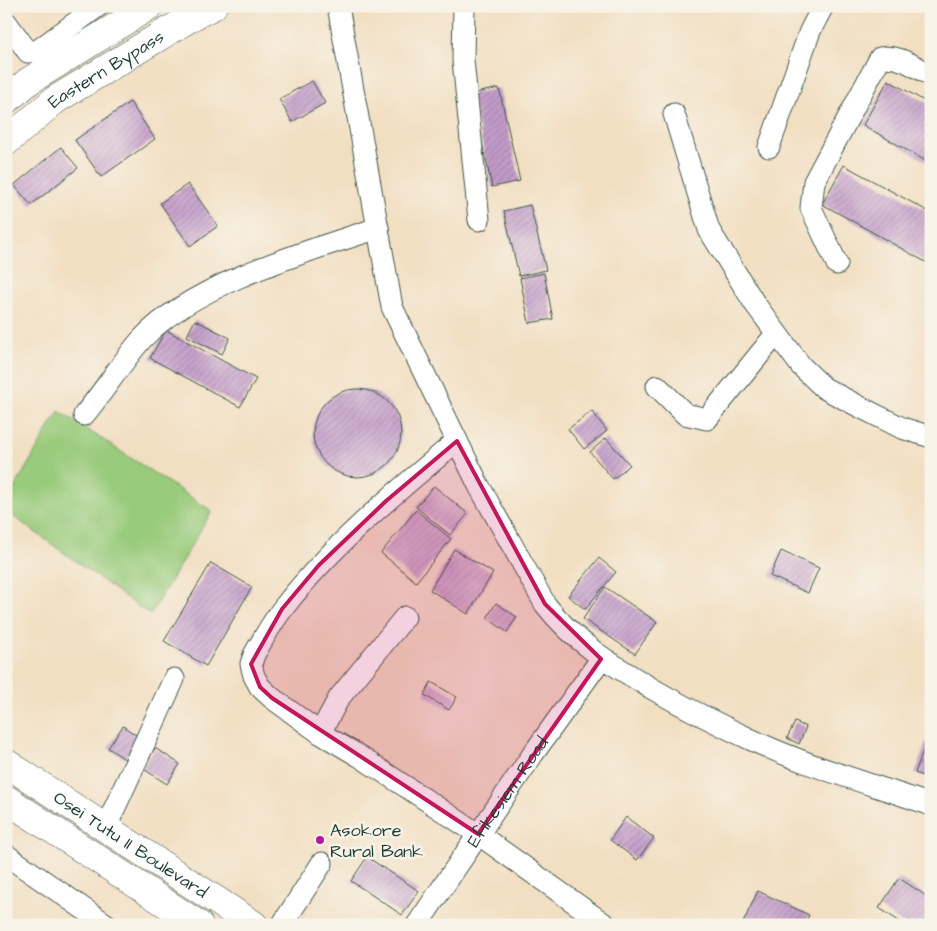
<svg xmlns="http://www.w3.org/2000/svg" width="937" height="931" viewBox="0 0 937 931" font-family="'Architects Daughter',sans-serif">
  <defs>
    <pattern id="building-hatch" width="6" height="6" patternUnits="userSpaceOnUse" patternTransform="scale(1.25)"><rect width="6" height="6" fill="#c39cca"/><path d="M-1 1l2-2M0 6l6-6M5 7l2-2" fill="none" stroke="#9e80a5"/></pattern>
  </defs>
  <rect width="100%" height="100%" fill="#f7f3e8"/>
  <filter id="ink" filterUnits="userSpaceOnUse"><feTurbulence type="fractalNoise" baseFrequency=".02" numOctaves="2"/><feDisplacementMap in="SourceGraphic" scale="10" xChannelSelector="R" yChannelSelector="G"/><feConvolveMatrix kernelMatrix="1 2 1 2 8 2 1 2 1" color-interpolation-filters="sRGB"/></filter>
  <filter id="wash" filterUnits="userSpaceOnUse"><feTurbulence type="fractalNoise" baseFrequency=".0096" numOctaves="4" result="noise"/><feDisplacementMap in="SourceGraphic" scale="20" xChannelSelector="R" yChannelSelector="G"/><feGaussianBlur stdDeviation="1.12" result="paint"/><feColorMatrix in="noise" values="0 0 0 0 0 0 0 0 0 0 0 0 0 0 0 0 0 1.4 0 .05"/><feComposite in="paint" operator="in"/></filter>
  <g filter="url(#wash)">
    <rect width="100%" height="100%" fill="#f2dfc2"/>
    <path fill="#99cb7b" stroke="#5c8458" d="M 59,411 L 212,511 L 150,615 L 6,511 L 6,502 Z"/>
    <g id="blocks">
      <path fill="url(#building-hatch)" d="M 888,80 L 931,105 L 931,164 L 863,125 Z
        M 312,81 L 325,103 L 292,122 L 279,99 Z
        M 499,88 L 520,181 L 492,187 L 471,94 Z
        M 130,102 L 155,139 L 101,177 L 75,140 Z
        M 61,147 L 78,168 L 31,205 L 14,185 Z
        M 844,165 L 931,213 L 931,265 L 822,204 Z
        M 188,184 L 218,226 L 190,246 L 160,203 Z
        M 530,205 L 546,270 L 519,276 L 504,211 Z
        M 544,273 L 553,319 L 529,323 L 520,278 Z
        M 195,320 L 230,338 L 222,354 L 187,336 Z
        M 166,330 L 256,379 L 240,407 L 150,358 Z
        M313 433a44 44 0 1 1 88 0a44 44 0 1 1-88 0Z
        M 592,411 L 607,431 L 584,449 L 568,429 Z
        M 606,438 L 630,465 L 613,479 L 590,452 Z
        M 434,486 L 468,514 L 450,535 L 416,507 Z
        M 416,510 L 451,539 L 416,582 L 381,553 Z
        M 454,549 L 493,573 L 468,614 L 430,590 Z
        M 781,551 L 819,568 L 808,593 L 770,576 Z
        M 599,558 L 616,572 L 585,609 L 568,596 Z
        M 211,563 L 252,587 L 206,666 L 164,641 Z
        M 605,587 L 657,622 L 635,654 L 583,619 Z
        M 496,603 L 517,617 L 507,632 L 487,618 Z
        M 431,682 L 457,697 L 449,710 L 424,695 Z
        M 795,722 L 806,727 L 799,744 L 787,738 Z
        M 123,726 L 139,737 L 125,759 L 108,748 Z
        M 931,729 L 931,779 L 915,773 Z
        M 155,748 L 180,764 L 167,784 L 142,768 Z
        M 626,817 L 654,838 L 637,860 L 610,840 Z
        M 367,857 L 419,891 L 402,915 L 351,881 Z
        M 899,878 L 931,899 L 931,925 L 905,925 L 879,908 Z
        M 758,891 L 809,915 L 805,925 L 742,925 Z"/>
    </g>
  </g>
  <g filter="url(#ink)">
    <use href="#blocks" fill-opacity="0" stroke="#3f5549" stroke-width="1"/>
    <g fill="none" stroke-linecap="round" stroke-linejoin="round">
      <g stroke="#3f5549" stroke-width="23">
        <g id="minor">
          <path d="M 338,6 L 392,307 L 479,486 L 545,604 C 574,642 611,664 651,688 C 684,707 718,724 752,740 C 809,767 872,784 931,805"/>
          <path d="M 464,6 L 463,60 L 479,220"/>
          <path d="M 6,22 L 28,52 L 37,51 L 98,6"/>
          <path d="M 674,114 L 709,230 L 755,304 L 801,366 L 824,388 L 860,407 L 902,428 L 931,437"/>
          <path d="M 769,147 L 810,31 L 823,6"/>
          <path d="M 837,264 L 811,208 L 814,182 L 880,58 C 899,54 915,67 931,75"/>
          <path d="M 657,386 L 685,414 L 707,419 L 776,334"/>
          <path d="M 84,415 C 104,391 121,363 142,339 C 192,284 308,251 378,228"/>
          <path d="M 457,441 C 396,492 333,544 284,607 C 272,622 263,639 254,655 L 251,664 L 254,676 L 260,687 L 272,698 L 320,733 L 359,756 L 478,834 L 606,925"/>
          <path d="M 320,733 L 339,698 L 405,617"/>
          <path d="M 105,829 L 174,679"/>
          <path d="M 6,855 L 107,925"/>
          <path d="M 282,925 L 322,863"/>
          <path id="s1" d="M 417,925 L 533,754 L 601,659"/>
        </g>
      </g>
      <g stroke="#3f5549" stroke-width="29">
        <g id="highway">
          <path d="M 6,100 L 29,81 L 149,6"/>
          <path id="s2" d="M 6,142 L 55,100 L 193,16 L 213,6"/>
          <path id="s3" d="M 6,763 L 254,925"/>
          <path d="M 6,799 L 199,925"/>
        </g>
      </g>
      <use href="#minor" stroke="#fff" stroke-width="21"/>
      <use href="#highway" stroke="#fff" stroke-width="28"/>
    </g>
  </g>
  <path fill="#c2185b" fill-opacity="0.2" stroke="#c2185b" stroke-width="4" stroke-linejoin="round" d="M 457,441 L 545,604 L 601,659 L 478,834 L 272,698 L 260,687 L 251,664 L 282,609 L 319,565 L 386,501 Z"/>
  <circle fill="#b5179e" stroke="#f7f3e8" stroke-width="2" cx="320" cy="840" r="5"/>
  <g text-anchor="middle" stroke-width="5" stroke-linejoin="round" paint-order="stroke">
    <g font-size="18" fill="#1f3d34" stroke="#f7f3e8">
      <text dy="6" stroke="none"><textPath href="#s2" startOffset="124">Eastern Bypass</textPath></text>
      <text dy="6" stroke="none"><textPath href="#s1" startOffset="161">Efikesiem Road</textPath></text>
      <text dy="6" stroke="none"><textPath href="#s3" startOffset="149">Osei Tutu II Boulevard</textPath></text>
    </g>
    <g font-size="18" fill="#1f3d34" stroke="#f7f3e8" text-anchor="start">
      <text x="330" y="836">Asokore<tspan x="330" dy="21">Rural Bank</tspan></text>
    </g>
  </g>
  <rect width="937" height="931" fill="none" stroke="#f7f3e8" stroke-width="25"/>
</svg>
